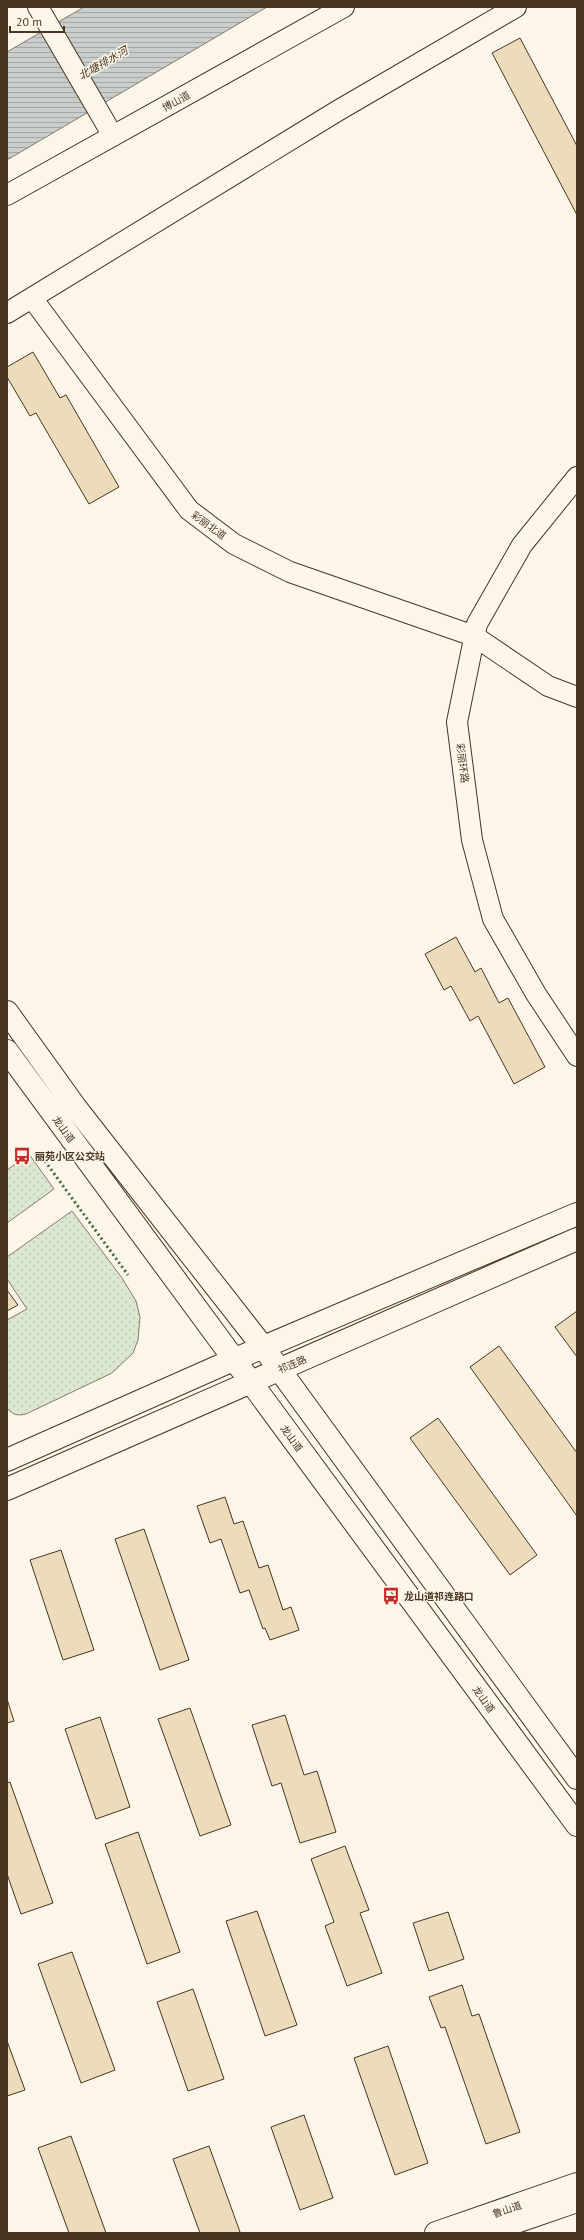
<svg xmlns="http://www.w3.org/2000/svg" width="584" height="2240" viewBox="0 0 584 2240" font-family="'PT Sans','Noto Sans SC',sans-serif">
  <defs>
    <pattern id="grass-dots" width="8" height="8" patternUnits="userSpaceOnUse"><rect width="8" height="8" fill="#dce7d0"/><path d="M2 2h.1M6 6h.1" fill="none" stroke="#bec7b2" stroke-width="1.8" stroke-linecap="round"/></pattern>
    <pattern id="water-rules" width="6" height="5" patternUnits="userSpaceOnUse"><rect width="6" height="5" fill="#c9cecd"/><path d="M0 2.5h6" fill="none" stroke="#a5a8a6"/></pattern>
  </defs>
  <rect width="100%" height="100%" fill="#fbf6e9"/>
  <path fill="url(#grass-dots)" stroke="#887966" d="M 29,1154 L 54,1189 L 7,1223 L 7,1170 Z
    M 72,1211 L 122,1278 L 136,1301 L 140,1317 L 138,1340 L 133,1353 L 112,1373 L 26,1414 C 17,1416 13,1415 7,1408 L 7,1320 L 27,1309 L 7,1279 L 7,1257 Z"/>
  <path fill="url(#water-rules)" stroke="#887966" d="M 84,7 L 267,7 L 7,160 L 7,52 Z"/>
  <path fill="#ecdcbc" stroke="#4a3520" d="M 520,38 L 577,146 L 577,215 L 492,53 Z
    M 33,352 L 60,398 L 66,395 L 119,487 L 89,504 L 36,413 L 30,416 L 7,377 L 7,367 Z
    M 456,937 L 475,972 L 481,968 L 499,1003 L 508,998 L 545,1067 L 514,1084 L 478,1016 L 470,1021 L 451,986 L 444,990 L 425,954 Z
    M 7,1290 L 18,1305 L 7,1311 Z
    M 577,1311 L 577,1357 L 555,1327 Z
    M 499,1346 L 577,1453 L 577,1516 L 470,1367 Z
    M 438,1418 L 537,1555 L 510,1575 L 410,1438 Z
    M 225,1497 L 234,1524 L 243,1521 L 259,1568 L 268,1565 L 283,1610 L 291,1607 L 299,1630 L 270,1640 L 265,1628 L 263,1629 L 249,1590 L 240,1593 L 221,1539 L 210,1543 L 197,1506 Z
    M 144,1529 L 189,1660 L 160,1670 L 115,1539 Z
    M 61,1550 L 94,1650 L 63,1660 L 30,1560 Z
    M 7,1699 L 14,1721 L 7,1723 Z
    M 190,1708 L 231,1825 L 200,1836 L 158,1719 Z
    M 285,1715 L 304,1775 L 317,1771 L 336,1832 L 300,1843 L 281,1783 L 272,1786 L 252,1725 Z
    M 100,1717 L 130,1807 L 96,1819 L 65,1729 Z
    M 10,1782 L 53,1903 L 21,1914 L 7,1874 L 7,1783 Z
    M 138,1832 L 180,1952 L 147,1964 L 105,1844 Z
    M 345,1846 L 369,1910 L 360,1913 L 382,1973 L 347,1986 L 325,1926 L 334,1922 L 311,1859 Z
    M 257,1911 L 297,2025 L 265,2036 L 226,1921 Z
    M 448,1912 L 464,1959 L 429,1971 L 413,1923 Z
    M 72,1952 L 115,2070 L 81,2083 L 38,1964 Z
    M 462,1985 L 472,2016 L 479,2014 L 520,2132 L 486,2144 L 445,2027 L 441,2028 L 429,1997 Z
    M 193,1989 L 224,2079 L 188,2091 L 157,2002 Z
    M 7,2041 L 25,2090 L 7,2096 Z
    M 388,2046 L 428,2163 L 395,2175 L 354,2058 Z
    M 304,2115 L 333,2198 L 300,2210 L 271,2127 Z
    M 71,2136 L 106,2233 L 69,2233 L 38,2148 Z
    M 209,2146 L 240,2232 L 239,2233 L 200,2233 L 173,2159 Z"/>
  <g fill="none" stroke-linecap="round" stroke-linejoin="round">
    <g stroke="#4a3520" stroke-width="22">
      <path id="minor" d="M 38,7 L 113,136
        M 7,195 L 344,7
        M 32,298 L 189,510 L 234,544 L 290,572 L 474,636 L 548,686 L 577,697
        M 7,313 L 339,110 L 516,7
        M 577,477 L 522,545 L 477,624 L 457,722 L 472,840 L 493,919 L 536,994 L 577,1056"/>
    </g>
    <g stroke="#4a3520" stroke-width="24">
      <path id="major" d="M 7,1012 L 76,1108 L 263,1347 L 577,1778
        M 7,1051 L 577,1825
        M 7,1460 L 233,1360 L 577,1214
        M 7,1489 L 577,1239
        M 436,2233 L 577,2184
        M 484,2233 L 577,2201"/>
    </g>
    <use href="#minor" stroke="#fbf6e9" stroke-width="20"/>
    <use href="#major" stroke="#fbf6e9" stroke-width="22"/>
    <path stroke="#436837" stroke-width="3" stroke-dasharray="2 3" stroke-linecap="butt" d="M 42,1157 L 128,1275"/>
  </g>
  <defs>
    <g id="bus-bare" transform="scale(1.38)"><path d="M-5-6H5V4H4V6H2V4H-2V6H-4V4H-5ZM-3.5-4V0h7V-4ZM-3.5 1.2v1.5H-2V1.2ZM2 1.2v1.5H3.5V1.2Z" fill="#c62828" stroke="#fbf6e9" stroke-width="2.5" paint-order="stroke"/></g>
  </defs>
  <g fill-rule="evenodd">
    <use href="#bus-bare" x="22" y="1156"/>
    <use href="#bus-bare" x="391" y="1596"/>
  </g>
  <g text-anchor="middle" stroke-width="3" stroke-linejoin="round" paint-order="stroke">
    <g font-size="10" fill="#4a3520" stroke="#fbf6e9">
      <text transform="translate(176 101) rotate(-29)" y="4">博山道</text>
      <text transform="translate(209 525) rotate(36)" y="4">彩丽北道</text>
      <text transform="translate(463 763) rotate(83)" y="4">彩丽环路</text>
      <text transform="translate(64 1129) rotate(54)" y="4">龙山道</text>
      <text transform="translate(292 1364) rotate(-23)" y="4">祁连路</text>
      <text transform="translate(292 1438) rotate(54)" y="4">龙山道</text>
      <text transform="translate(484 1699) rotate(54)" y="4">龙山道</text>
      <text transform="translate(507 2209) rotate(-19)" y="4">鲁山道</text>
    </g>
    <g font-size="10" font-weight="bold" fill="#4a3520" stroke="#fbf6e9" text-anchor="start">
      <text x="35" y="1160">丽苑小区公交站</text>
      <text x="404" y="1600">龙山道祁连路口</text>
    </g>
    <g font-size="11" font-style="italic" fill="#4a3520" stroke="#fbf6e9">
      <text transform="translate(103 63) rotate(-30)" y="4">北塘排水河</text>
    </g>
  </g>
  <rect width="584" height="2240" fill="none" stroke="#4a3520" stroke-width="16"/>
  <path d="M10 26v6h54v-6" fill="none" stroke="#4a3520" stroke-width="2"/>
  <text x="16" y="26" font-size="12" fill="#4a3520" stroke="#fbf6e9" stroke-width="3" paint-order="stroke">20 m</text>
</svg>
